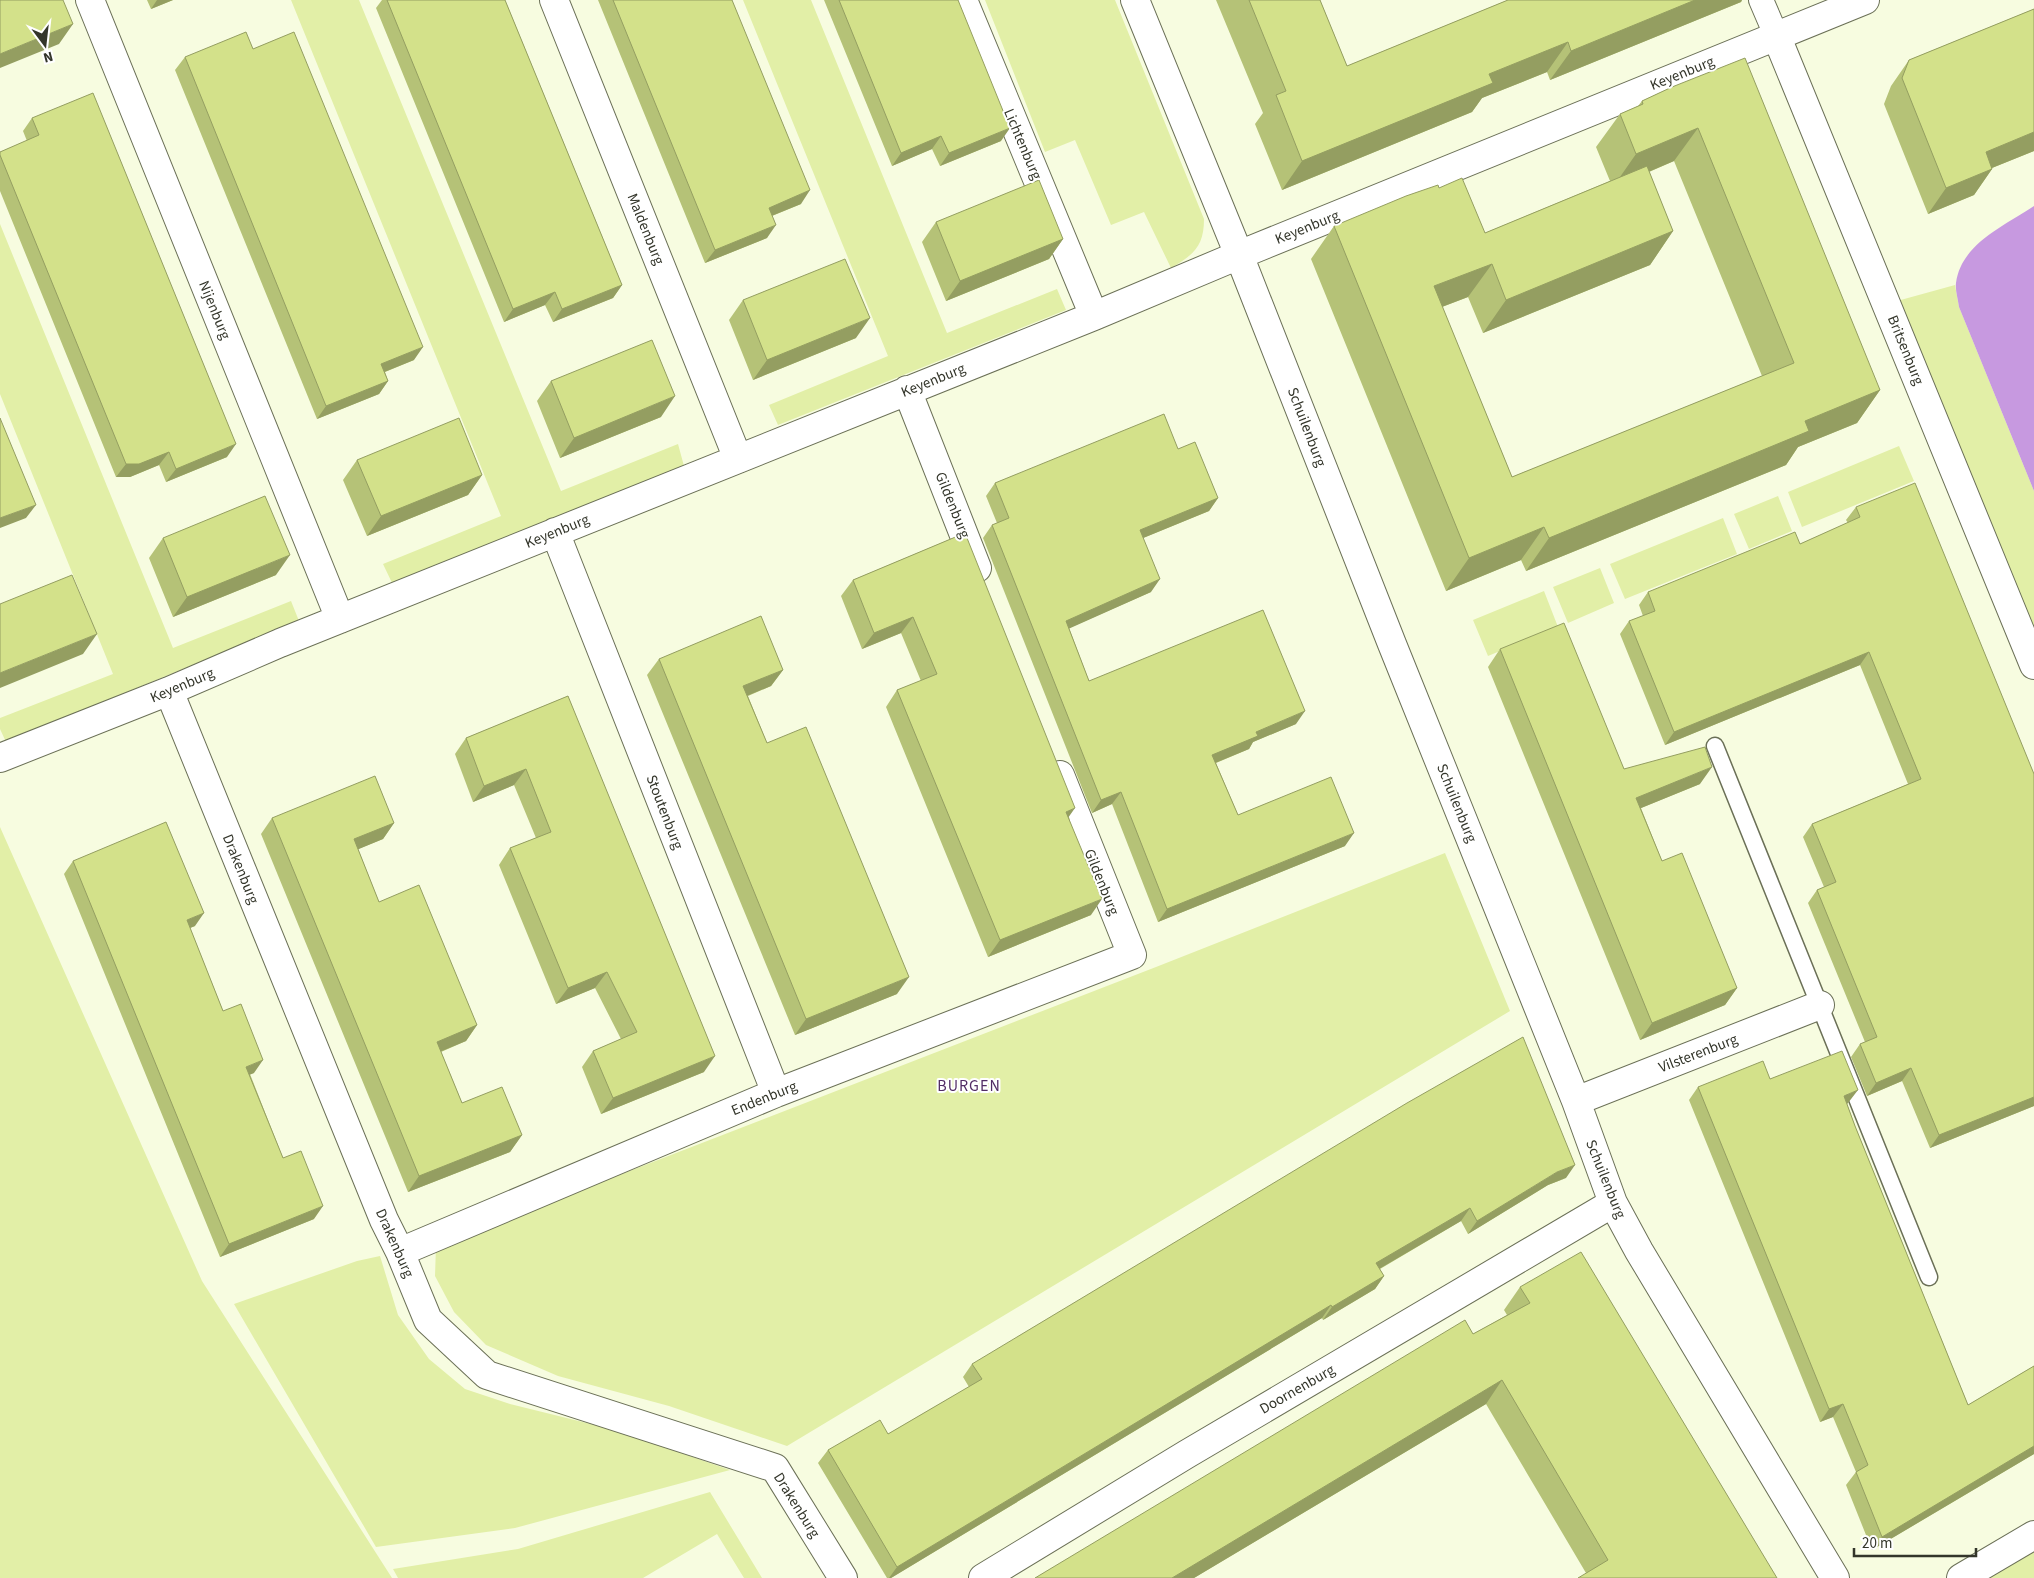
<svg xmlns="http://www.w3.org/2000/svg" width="2034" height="1578" viewBox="0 0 2034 1578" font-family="'Source Sans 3',sans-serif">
  <rect width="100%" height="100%" fill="#f7fce0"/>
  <path fill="#e2efa7" d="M 291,0 L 359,0 L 561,491 L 678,444 L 684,466 L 394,587 L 383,564 L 501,516 Z
    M 743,0 L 811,0 L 947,333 L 1057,289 L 1066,310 L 778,425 L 769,405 L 888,356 Z
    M 985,0 L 1115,0 L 1204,219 C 1204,247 1193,255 1171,268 L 1144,212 L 1111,225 L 1075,140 L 1045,152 Z
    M 0,224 L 173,648 L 291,601 L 299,621 L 6,742 L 0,729 L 0,718 L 113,674 L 0,394 Z
    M 1955,285 L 1959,307 L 2034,491 L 2034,637 L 1897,301 Z
    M 1899,446 L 1914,481 L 1802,527 L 1788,492 Z
    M 1778,496 L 1792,531 L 1749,549 L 1734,514 Z
    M 1723,518 L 1737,554 L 1625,599 L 1610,564 Z
    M 1600,568 L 1614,603 L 1568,623 L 1553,587 Z
    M 1544,591 L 1558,627 L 1488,656 L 1473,620 Z
    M 0,827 L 202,1281 L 392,1578 L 0,1578 Z
    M 1445,853 L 1510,1011 L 787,1446 L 669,1406 L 558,1376 L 486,1345 L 454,1312 L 435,1276 L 436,1246 L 1156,967 Z
    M 380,1256 L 398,1315 L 429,1359 L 465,1389 L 510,1404 L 615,1430 L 730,1470 L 515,1528 L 376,1547 L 234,1304 L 357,1261 Z
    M 710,1492 L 762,1578 L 744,1578 L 717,1534 L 643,1578 L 398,1578 L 393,1569 L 518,1549 Z
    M 2034,1548 L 2034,1578 L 1983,1578 Z"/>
  <path fill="#c799e0" d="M 2034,206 L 2034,491 L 1959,307 C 1958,299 1955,290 1956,283 C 1961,244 2004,226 2034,206 Z"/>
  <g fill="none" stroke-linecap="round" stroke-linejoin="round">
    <g stroke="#6b7057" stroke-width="19">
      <path id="service" d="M 1715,746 L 1929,1277"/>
    </g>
    <g stroke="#6b7057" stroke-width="26">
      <path id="pedestrian" d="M 1761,0 L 1776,35"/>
    </g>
    <g stroke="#6b7057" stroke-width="30">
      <path id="minor" d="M 90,0 L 340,619
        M 554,0 L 738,459
        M 963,0 L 1094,316
        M 1135,0 L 1239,255 L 1392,644 L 1576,1101 L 1613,1203 L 1639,1251 L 1835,1578
        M 1776,35 L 2034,665
        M 907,390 L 977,568
        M 555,532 L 776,1093
        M 169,691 L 384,1220 L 400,1252 L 428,1320 L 487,1375 L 775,1468 L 843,1578
        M 0,758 L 169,691 L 280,643 L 1094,316 L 1239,255 L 1865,0
        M 1576,1101 L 1820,1005
        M 400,1252 L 776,1093 L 1132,955 L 1060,775
        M 983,1578 L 1187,1454 L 1613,1203"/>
    </g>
    <g stroke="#6b7057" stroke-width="30">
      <path id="secondary" d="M 1961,1578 L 2034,1535"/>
    </g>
    <use href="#service" stroke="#fff" stroke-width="16"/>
    <use href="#pedestrian" stroke="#fff" stroke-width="24"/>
    <use href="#minor" stroke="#fff" stroke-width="28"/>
    <use href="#secondary" stroke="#fff" stroke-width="28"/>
  </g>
  <path fill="#b5c277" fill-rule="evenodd" d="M 147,0 L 173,0 L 151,9 Z
    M 382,0 L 505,0 L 622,285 L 613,298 L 553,322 L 545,305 L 504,322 L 376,8 Z
    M 598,0 L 732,0 L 801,204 L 772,216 L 767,238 L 705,263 Z
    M 824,0 L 958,0 L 1001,141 L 940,166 L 932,149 L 892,166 Z
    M 1216,0 L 1320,0 L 1347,66 L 1508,0 L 1742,0 L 1741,2 L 1550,80 L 1547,72 L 1482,98 L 1472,112 L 1282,190 L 1255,124 L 1263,113 Z
    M 2034,9 L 2034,151 L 1992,168 L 1992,169 L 1974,195 L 1928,214 L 1884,104 L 1891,86 L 1909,60 Z
    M 185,57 L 414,360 L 385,372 L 388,381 L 379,394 L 317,419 L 175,70 Z
    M 1672,87 L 1880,390 L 1857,423 L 1798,447 L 1786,465 L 1526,571 L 1521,560 L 1446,591 L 1311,259 L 1334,226 L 1439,188 L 1485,233 L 1610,181 L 1596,147 L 1620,114 L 1638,106 L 1642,101 ZM 1674,161 L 1762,376 L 1512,477 L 1442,307 L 1468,297 L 1483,333 L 1650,265 L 1673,231 L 1649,172 Z
    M 32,118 L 227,457 L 166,482 L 159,465 L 130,477 L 116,477 L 0,191 L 0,152 L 27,141 L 23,131 Z
    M 936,222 L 1063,239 L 1049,259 L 946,301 L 922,242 Z
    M 743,300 L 856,338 L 753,380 L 729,320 Z
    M 551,381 L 661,417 L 560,458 L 537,401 Z
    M 1178,449 L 1218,498 L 1209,511 L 1143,538 L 1151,592 L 1069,628 L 1089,681 L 1296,724 L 1253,742 L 1249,749 L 1216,763 L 1238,815 L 1345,846 L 1158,922 L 1112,804 L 1092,813 L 983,538 L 992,525 L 997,523 L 986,496 L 995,483 Z
    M 357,460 L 482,475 L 468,495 L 367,536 L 343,480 Z
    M 1856,507 L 2034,774 L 2034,1106 L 1930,1148 L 1902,1081 L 1867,1096 L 1851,1057 L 1860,1044 L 1865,1042 L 1808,903 L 1817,890 L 1824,887 L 1803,837 L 1812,824 L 1908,784 L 1860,665 L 1665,745 L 1620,634 L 1629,621 L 1643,616 L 1639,605 L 1648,592 L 1800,544 L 1848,523 L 1846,520 Z
    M 965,533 L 1069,817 L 1091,915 L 988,957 L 886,707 L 897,690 L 921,681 L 901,633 L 862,649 L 841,596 L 853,580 Z
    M 163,538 L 276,575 L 173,617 L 149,558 Z
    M 1500,649 L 1624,769 L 1700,784 L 1641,808 L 1662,861 L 1737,988 L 1725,1005 L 1640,1040 L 1488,667 Z
    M 659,659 L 783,670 L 771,686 L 748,696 L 767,743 L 897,994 L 795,1035 L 647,675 Z
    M 568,696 L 704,1072 L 601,1114 L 582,1067 L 593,1051 L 621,1039 L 595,988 L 556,1004 L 499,865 L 510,848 L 536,838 L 514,785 L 473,802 L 455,754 L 466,738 Z
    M 272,818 L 394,823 L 383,839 L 358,849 L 379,902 L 477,1025 L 466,1041 L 441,1052 L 462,1103 L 522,1135 L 510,1152 L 408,1192 L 261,834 Z
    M 73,861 L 195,926 L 190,928 L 223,1011 L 254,1073 L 250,1074 L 283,1158 L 314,1219 L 220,1257 L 64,874 Z
    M 1770,1079 L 1848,1103 L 1847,1104 L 1855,1126 L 1968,1405 L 2034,1366 L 2034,1454 L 1872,1550 L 1846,1485 L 1856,1472 L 1833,1417 L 1820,1422 L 1689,1100 L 1698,1087 Z
    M 1566,1178 L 1548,1185 L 1468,1234 L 1461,1221 L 1380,1269 L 1384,1276 L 1375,1289 L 1323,1320 L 1322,1318 L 891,1578 L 887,1578 L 818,1463 L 828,1450 L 888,1434 L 969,1387 L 963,1377 L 972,1364 Z
    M 1520,1287 L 1777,1578 L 1586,1573 L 1486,1404 L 1194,1578 L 1035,1578 L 1473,1334 L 1507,1315 L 1504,1310 Z"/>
  <path fill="#949e61" d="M 157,0 L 173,0 L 151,9 Z
    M 1695,0 L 1742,0 L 1741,2 L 1550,80 L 1571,51 Z
    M 73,24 L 59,44 L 0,68 L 0,54 Z
    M 1568,42 L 1547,72 L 1482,98 L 1472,112 L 1282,190 L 1302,161 L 1489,74 Z
    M 1010,128 L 1001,141 L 940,166 L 949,153 Z
    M 1698,128 L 1674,161 L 1613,187 L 1636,154 Z
    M 2034,132 L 2034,151 L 1967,178 L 1986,152 Z
    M 941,136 L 932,149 L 892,166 L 901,153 Z
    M 1992,169 L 1974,195 L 1928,214 L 1946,188 Z
    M 810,190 L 801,204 L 759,221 L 769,208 Z
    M 776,225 L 767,238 L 705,263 L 715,250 Z
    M 1673,231 L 1650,265 L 1483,333 L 1506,300 Z
    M 1063,239 L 1049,259 L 946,301 L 960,281 Z
    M 1492,264 L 1468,297 L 1410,319 L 1434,286 Z
    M 622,285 L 613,298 L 553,322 L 562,309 Z
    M 555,292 L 545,305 L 504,322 L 513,309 Z
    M 870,318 L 856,338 L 753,380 L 767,360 Z
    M 423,347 L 414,360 L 372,377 L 381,364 Z
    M 388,381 L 379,394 L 317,419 L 326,406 Z
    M 1880,390 L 1857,423 L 1798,447 L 1786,465 L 1526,571 L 1549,538 L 1805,421 Z
    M 675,396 L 661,417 L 560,458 L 574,438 Z
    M 236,444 L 227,457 L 166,482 L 176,469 Z
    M 169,452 L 159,465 L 130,477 L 116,477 L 126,464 Z
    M 482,475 L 468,495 L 367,536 L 381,516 Z
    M 1218,498 L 1209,511 L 1131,543 L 1140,530 Z
    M 36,505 L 26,518 L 0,528 L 0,518 Z
    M 1544,527 L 1521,560 L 1446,591 L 1469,558 Z
    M 290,555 L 276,575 L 173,617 L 187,597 Z
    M 1160,579 L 1151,592 L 1057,634 L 1066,621 Z
    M 913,617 L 901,633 L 862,649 L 874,633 Z
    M 97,634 L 83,654 L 0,688 L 0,673 Z
    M 1869,652 L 1860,665 L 1665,745 L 1674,732 Z
    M 783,670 L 771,686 L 732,702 L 743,686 Z
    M 1305,711 L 1296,724 L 1253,742 L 1249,749 L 1203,768 L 1212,755 L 1256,732 Z
    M 1712,767 L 1700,784 L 1624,815 L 1636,798 Z
    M 526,769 L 514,785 L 473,802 L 484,786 Z
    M 1121,792 L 1112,804 L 1092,813 L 1101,800 Z
    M 1075,808 L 1063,825 L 1066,812 Z
    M 394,823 L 383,839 L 342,856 L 354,839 Z
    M 1354,833 L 1345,846 L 1158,922 L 1167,909 Z
    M 1102,899 L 1091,915 L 988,957 L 1000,940 Z
    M 204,913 L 195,926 L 177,933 L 187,920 Z
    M 607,972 L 595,988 L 556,1004 L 568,988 Z
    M 909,977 L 897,994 L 795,1035 L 806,1019 Z
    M 1737,988 L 1725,1005 L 1640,1040 L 1652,1023 Z
    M 477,1025 L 466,1041 L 425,1058 L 437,1042 Z
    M 715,1056 L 704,1072 L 601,1114 L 613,1098 Z
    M 263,1060 L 254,1073 L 237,1080 L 246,1067 Z
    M 1911,1068 L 1902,1081 L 1867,1096 L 1876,1083 Z
    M 1858,1090 L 1848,1103 L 1835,1109 L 1844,1096 Z
    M 2034,1097 L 2034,1106 L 1930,1148 L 1939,1135 Z
    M 522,1135 L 510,1152 L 408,1192 L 419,1176 Z
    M 1575,1165 L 1566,1178 L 1548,1185 L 1468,1234 L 1477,1221 L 1557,1172 Z
    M 323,1206 L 314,1219 L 220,1257 L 229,1244 Z
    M 1470,1208 L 1461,1221 L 1367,1276 L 1376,1263 Z
    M 1384,1276 L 1375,1289 L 1323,1320 L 1332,1307 Z
    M 1331,1305 L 1322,1318 L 891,1578 L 889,1578 L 897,1567 Z
    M 1502,1380 L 1486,1404 L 1194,1578 L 1172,1578 Z
    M 1843,1404 L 1833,1417 L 1820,1422 L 1829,1409 Z
    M 2034,1446 L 2034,1454 L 1872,1550 L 1882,1537 Z"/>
  <path fill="#d3e18a" stroke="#949e61" d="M 0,0 L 63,0 L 73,24 L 0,54 Z
    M 387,0 L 505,0 L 622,285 L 562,309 L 555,292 L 513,309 Z
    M 613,0 L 732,0 L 810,190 L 769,208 L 776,225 L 715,250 Z
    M 839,0 L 958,0 L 1010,128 L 949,153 L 941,136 L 901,153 Z
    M 1249,0 L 1320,0 L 1347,66 L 1508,0 L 1695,0 L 1571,51 L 1568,42 L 1489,74 L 1493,83 L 1302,161 L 1276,95 L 1286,91 Z
    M 2034,9 L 2034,132 L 1986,152 L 1992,169 L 1946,188 L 1902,78 L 1909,60 Z
    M 246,32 L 253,49 L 294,32 L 423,347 L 381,364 L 388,381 L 326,406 L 185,57 Z
    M 1745,58 L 1880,390 L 1805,421 L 1809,431 L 1549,538 L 1544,527 L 1469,558 L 1334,226 L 1406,196 L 1438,185 L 1439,188 L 1462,178 L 1485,233 L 1647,166 L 1673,231 L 1506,300 L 1492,264 L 1434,286 L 1512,477 L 1794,363 L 1698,128 L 1636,154 L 1620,114 L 1643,104 L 1642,101 L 1672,87 Z
    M 93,93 L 236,444 L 176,469 L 169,452 L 139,464 L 126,464 L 0,155 L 0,152 L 39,135 L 32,118 Z
    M 1039,180 L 1063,239 L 960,281 L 936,222 Z
    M 845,259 L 870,318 L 767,360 L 743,300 Z
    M 652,340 L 675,396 L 574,438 L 551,381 Z
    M 1164,414 L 1178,449 L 1195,442 L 1218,498 L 1140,530 L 1160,579 L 1066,621 L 1089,681 L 1263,610 L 1305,711 L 1256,732 L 1258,736 L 1212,755 L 1238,815 L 1331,777 L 1354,833 L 1167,909 L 1121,792 L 1101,800 L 992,525 L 1009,518 L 995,483 Z
    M 0,418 L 36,505 L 0,518 Z
    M 459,418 L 482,475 L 381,516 L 357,460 Z
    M 1915,483 L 2034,774 L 2034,1097 L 1939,1135 L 1911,1068 L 1876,1083 L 1860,1044 L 1877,1037 L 1817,890 L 1836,882 L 1812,824 L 1921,779 L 1869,652 L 1674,732 L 1629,621 L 1655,611 L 1648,592 L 1795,532 L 1800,544 L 1860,517 L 1856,507 Z
    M 265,496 L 290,555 L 187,597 L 163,538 Z
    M 965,533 L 1075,808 L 1066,812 L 1102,899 L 1000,940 L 897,690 L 937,674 L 913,617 L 874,633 L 853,580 Z
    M 72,575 L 97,634 L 0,673 L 0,604 Z
    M 761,616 L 783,670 L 743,686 L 767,743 L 806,727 L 909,977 L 806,1019 L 659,659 Z
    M 1564,623 L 1624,769 L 1705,747 L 1712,767 L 1636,798 L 1662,861 L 1682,853 L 1737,988 L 1652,1023 L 1500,649 Z
    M 568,696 L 715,1056 L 613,1098 L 593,1051 L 637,1032 L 607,972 L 568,988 L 510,848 L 551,832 L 526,769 L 484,786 L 466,738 Z
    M 375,776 L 394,823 L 354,839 L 379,902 L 419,885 L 477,1025 L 437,1042 L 462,1103 L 502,1087 L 522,1135 L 419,1176 L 272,818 Z
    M 166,822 L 204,913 L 187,920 L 223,1011 L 241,1004 L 263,1060 L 246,1067 L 283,1158 L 301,1151 L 323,1206 L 229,1244 L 73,861 Z
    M 1523,1037 L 1575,1165 L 1557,1172 L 1477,1221 L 1470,1208 L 1376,1263 L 1384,1276 L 1332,1307 L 1331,1305 L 897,1567 L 828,1450 L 880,1420 L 888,1434 L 982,1379 L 972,1364 L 1407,1103 Z
    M 1842,1051 L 1858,1090 L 1844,1096 L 1855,1126 L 1968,1405 L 2034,1366 L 2034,1446 L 1882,1537 L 1856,1472 L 1868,1465 L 1843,1404 L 1829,1409 L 1698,1087 L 1763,1061 L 1770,1079 Z
    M 1581,1252 L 1777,1578 L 1578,1578 L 1608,1560 L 1502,1380 L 1172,1578 L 1035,1578 L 1465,1320 L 1473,1334 L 1530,1303 L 1520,1287 Z"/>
  <g text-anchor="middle" stroke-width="4" stroke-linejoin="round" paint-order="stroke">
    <g font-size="15" fill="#33352a" stroke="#fff">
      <text transform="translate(1682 73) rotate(-22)" y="5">Keyenburg</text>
      <text transform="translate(1023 144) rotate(67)" y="5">Lichtenburg</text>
      <text transform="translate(1307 227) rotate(-22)" y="5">Keyenburg</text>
      <text transform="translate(646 229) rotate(68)" y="5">Maldenburg</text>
      <text transform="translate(215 310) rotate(68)" y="5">Nijenburg</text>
      <text transform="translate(1906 350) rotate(68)" y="5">Britsenburg</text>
      <text transform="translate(933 380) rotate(-22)" y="5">Keyenburg</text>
      <text transform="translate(1307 427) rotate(69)" y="5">Schuilenburg</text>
      <text transform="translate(953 505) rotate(68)" y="5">Gildenburg</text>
      <text transform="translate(557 531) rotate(-22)" y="5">Keyenburg</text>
      <text transform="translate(182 685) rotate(-23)" y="5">Keyenburg</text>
      <text transform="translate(1457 803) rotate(68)" y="5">Schuilenburg</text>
      <text transform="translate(665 812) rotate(69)" y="5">Stoutenburg</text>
      <text transform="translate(241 869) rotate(68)" y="5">Drakenburg</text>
      <text transform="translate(1102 882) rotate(68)" y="5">Gildenburg</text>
      <text transform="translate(1698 1053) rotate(-21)" y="5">Vilsterenburg</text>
      <text transform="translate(764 1098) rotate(-22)" y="5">Endenburg</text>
      <text transform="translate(1606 1179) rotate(68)" y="5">Schuilenburg</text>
      <text transform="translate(395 1243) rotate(66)" y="5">Drakenburg</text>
      <text transform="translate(1297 1389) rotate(-30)" y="5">Doornenburg</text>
      <text transform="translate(797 1505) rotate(58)" y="5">Drakenburg</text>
    </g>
    <g font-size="16" letter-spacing="1" fill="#522d65" stroke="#fff">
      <text x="969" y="1091">BURGEN</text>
    </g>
  </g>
  <g transform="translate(45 45) rotate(165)" stroke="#ffffff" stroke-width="4" paint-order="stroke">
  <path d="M0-4L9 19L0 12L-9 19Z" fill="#33352a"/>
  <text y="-8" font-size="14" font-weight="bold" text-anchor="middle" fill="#33352a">N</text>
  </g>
  <path d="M1854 1548v8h122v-8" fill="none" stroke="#33352a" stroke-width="2.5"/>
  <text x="1862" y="1548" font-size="15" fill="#33352a" stroke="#ffffff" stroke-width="4" paint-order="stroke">20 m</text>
</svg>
